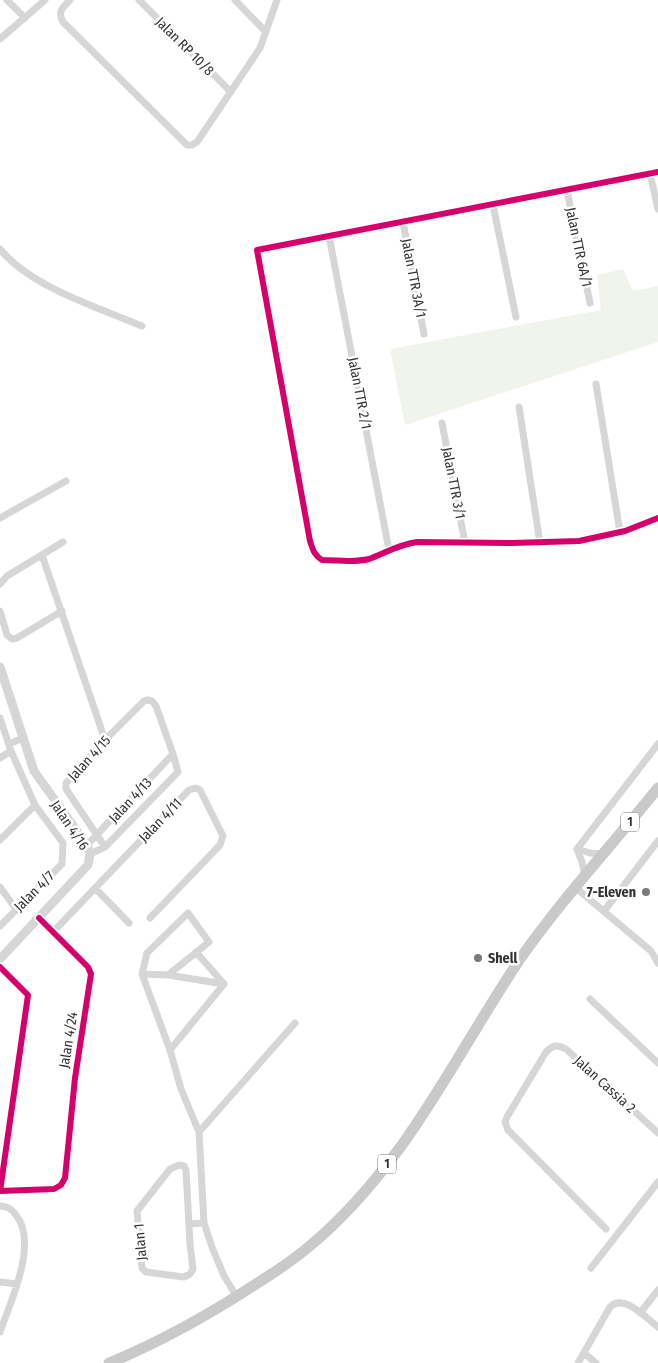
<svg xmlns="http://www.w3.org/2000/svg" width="658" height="1363" viewBox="0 0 658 1363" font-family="'Fira Sans Condensed',sans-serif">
  <rect width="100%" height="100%" fill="#fff"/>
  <path fill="#f1f4ed" d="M 623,269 L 633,291 L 658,286 L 658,342 L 405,425 L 390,349 L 601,310 L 597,275 Z"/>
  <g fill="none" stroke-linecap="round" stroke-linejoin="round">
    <path stroke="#d6d6d6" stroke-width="7" d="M 7,0 L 25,18
      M 70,0 C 63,7 57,12 63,22 L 187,145 L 192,145 L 197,142 L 260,48 L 277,0
      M 139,0 L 231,92
      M 235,0 L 265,31
      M 0,39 L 45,0
      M 658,172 L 257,250 L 310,541 C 313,550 314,555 322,560 C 338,560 354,563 369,559 C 385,553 400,544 417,542 L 512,543 L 579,541 L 625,531 L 658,518
      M 650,174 L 658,209
      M 567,190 L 590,303
      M 493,205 L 516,317
      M 403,222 L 424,334
      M 329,236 L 389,550
      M 0,249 C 31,287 97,307 142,326
      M 596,384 L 620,532
      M 519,407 L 540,543
      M 442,423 L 465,543
      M 0,518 L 66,481
      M 42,555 L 105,740
      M 0,584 L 7,576 L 63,542
      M 0,611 L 7,635 L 12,639 L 17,638 L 62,611
      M 0,718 L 11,751 L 35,805 L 63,843 L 62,864 L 0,926
      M 9,744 L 23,738
      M 0,758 L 11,751
      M 0,840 L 35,805
      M 87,845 L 173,754
      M 577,849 L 658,744
      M 577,849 L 582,862 L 585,876
      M 577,849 L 590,853 L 603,854
      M 90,854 L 105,847 L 178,772 L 173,754 L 156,706 L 152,701 L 147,700 L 144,701 L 105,740 L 66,783 L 66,789 L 105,847
      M 0,887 L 16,909
      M 95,888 L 129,923
      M 576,888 L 651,951 L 658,963
      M 604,911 L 658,841
      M 53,932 L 189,790 L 195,788 L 200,790 L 223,836 L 220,845 L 150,918
      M 0,967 L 28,995 L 0,1191 L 54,1189 L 61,1185 L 65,1178 L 75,1078 L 91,974 L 88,967 L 39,918
      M 142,974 L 168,975 L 209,942 L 188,913 L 147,953 L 142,974 L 170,1050 L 181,1089 L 199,1132 L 204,1223 L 212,1247 L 224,1276 L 237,1297
      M 168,975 L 224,984
      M 590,999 L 658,1063
      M 170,1050 L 224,984 L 196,952
      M 199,1132 L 295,1023
      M 179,1165 L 184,1166 L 186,1170 L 190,1244 L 193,1269 L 190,1274 L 184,1277 L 146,1272 L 142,1268 L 137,1211 L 170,1169 Z
      M 0,1206 C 7,1206 12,1209 16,1215 C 39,1243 10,1303 0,1332
      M 189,1224 L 204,1223
      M 606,1229 L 508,1130 L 505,1122 L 507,1117 L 546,1052 C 553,1045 557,1044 566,1049 L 658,1133
      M 591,1268 L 658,1182
      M 0,1282 L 17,1284
      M 640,1313 L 658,1290
      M 584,1353 L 596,1363
      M 578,1363 L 610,1307 C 624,1293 646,1318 658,1327"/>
    <path stroke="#d6d6d6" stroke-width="9" d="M 0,667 L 34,771 L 87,845 L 90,854 L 88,865 L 0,959"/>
    <path stroke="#c9c9c9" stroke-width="11" d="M 109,1363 C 160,1342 210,1314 256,1284 C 275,1272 295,1259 312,1244 C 346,1216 376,1180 402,1145 C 445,1085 479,1020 520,959 C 562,899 612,845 658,788"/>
    <g stroke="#fff" stroke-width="9">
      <path id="cycleway" d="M 658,172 L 257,250 L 310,541 C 313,550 314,555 322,560 C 338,560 354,563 369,559 C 385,553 400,544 417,542 L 512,543 L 579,541 L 625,531 L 658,518
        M 0,967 L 28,995 L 0,1191 L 54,1189 L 61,1185 L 65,1178 L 75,1078 L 91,974 L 88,967 L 39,918"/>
    </g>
    <use href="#cycleway" stroke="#d6006c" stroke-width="6"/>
  </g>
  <g fill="#7a7a7a" stroke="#fff" stroke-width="2">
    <circle cx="646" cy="892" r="5"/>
    <circle cx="478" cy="958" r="5"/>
  </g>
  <g text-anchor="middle" stroke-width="5" stroke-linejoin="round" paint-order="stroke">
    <g fill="#fff" stroke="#707070" stroke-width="1">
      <rect x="621" y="812.5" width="18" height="19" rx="4"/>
      <rect x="378" y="1154.5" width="18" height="19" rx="4"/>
    </g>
    <g font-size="12" font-weight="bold" fill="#323232">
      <text x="630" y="826">1</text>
      <text x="387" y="1168">1</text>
    </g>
    <g font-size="14" fill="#323232" stroke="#fff">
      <text transform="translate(185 46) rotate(45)" y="5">Jalan RP 10/8</text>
      <text transform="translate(579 247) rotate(78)" y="5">Jalan TTR 6A/1</text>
      <text transform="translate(414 278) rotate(79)" y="5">Jalan TTR 3A/1</text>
      <text transform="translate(360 393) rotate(79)" y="5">Jalan TTR 2/1</text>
      <text transform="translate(454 483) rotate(79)" y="5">Jalan TTR 3/1</text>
      <text transform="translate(89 758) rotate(-48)" y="5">Jalan 4/15</text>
      <text transform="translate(130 800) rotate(-47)" y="5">Jalan 4/13</text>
      <text transform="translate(160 820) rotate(-46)" y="5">Jalan 4/11</text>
      <text transform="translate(70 825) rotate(56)" y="5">Jalan 4/16</text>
      <text transform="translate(34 891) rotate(-45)" y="5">Jalan 4/7</text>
      <text transform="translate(68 1040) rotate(-81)" y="5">Jalan 4/24</text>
      <text transform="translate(605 1084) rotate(42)" y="5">Jalan Cassia 2</text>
      <text transform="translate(140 1242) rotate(-95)" y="5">Jalan 1</text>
    </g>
    <g font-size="14" font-weight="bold" fill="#323232" stroke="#fff" text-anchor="end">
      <text x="636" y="897">7-Eleven</text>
      <text x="488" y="963" text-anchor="start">Shell</text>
    </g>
  </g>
</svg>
